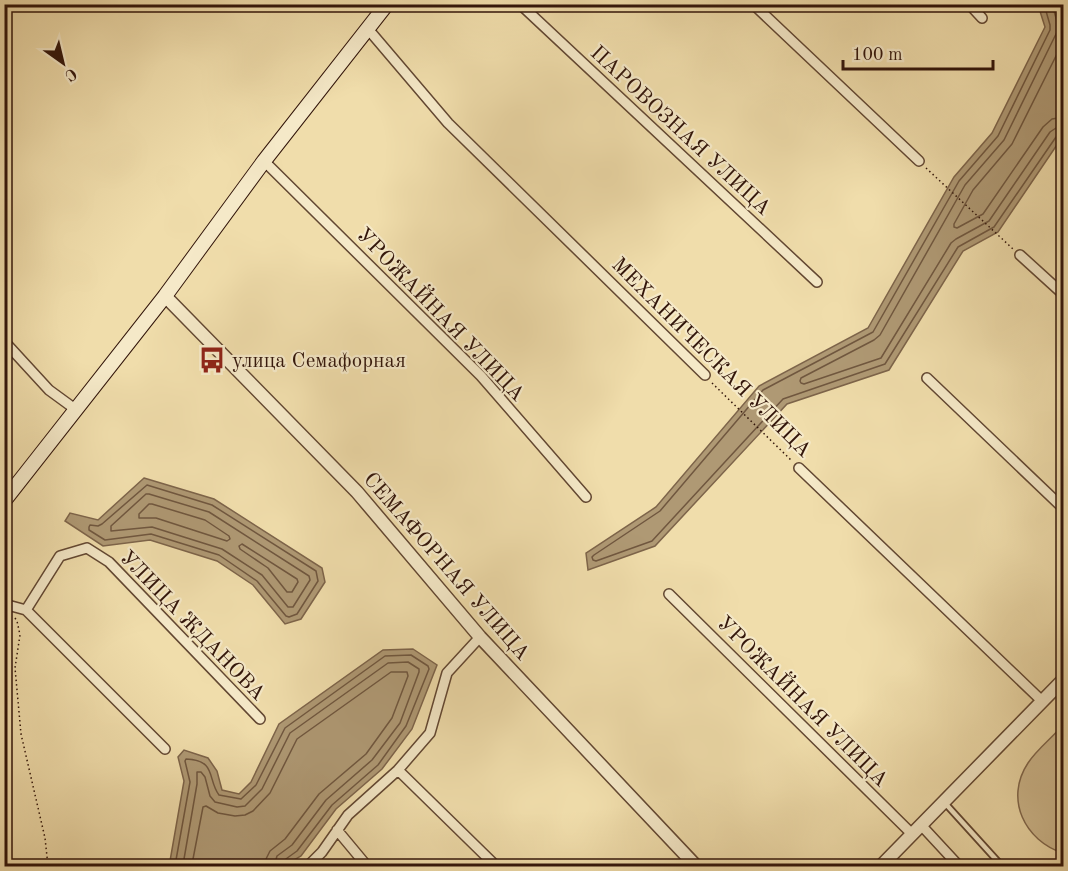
<svg xmlns="http://www.w3.org/2000/svg" width="1068" height="871" viewBox="0 0 1068 871" font-family="'Old Standard TT',serif">
  <rect width="100%" height="100%" fill="#f0ddab"/>
  <filter id="stains"><feTurbulence type="fractalNoise" baseFrequency=".00333" numOctaves="4"/><feColorMatrix values="0 0 0 0 .2 0 0 0 0 .09 0 0 0 0 .02 0 0 0 .5 -.17"/></filter>
  <radialGradient id="worn" r=".72"><stop offset=".6" stop-color="#630" stop-opacity="0"/><stop offset="1" stop-color="#630" stop-opacity=".3"/></radialGradient>
  <path fill="#d0bb90" stroke="#81684d" stroke-width="1.5" d="M 1063,725 L 1063,853 C 1025,841 1004,799 1028,763 C 1037,749 1052,738 1063,725 Z"/>
  <path fill="#af9974" stroke="#7d644a" stroke-width="1.5" d="M 1038,5 L 1063,5 L 1063,136 L 998,232 L 963,251 L 889,370 L 787,404 L 655,546 L 588,570 L 586,553 L 656,507 L 759,386 L 868,328 L 954,177 L 992,133 L 1045,27 Z
    M 144,478 L 214,499 L 322,568 L 325,582 L 301,619 L 285,624 L 253,585 L 217,561 L 150,540 L 103,546 L 65,521 L 70,513 L 98,520 Z
    M 413,649 L 437,665 L 412,729 L 382,769 L 336,809 L 301,856 L 284,866 L 172,866 L 170,861 L 184,781 L 178,757 L 184,750 L 208,758 L 217,771 L 222,790 L 239,794 L 251,782 L 279,724 L 383,650 Z"/>
  <g fill="none" stroke-linecap="round" stroke-linejoin="round">
    <path stroke="#70573f" stroke-width="1.5" d="M 1044,4 L 1050,25 L 1050,30 L 998,136 L 959,181 L 873,332 L 763,390 L 660,511 L 594,555 L 592,557 L 593,560 L 596,561 L 652,541 L 783,399 L 885,364 L 958,247 L 994,227 L 1056,137 L 1060,134 L 1064,134
      M 1052,4 L 1058,25 L 1057,32 L 1004,140 L 965,185 L 880,335 L 874,340 L 801,378 L 800,381 L 801,383 L 804,384 L 881,358 L 951,243 L 956,239 L 989,221 L 1050,132 L 1056,128 L 1064,126
      M 1064,40 L 1012,144 L 973,190 L 954,224 L 954,227 L 957,228 L 983,214 L 1043,127 L 1052,119 L 1064,117
      M 147,485 L 212,505 L 316,571 L 318,581 L 297,614 L 289,617 L 286,616 L 257,581 L 219,555 L 151,534 L 105,540 L 89,530 L 89,527 L 90,525 L 98,526 L 102,524 Z
      M 146,494 L 149,494 L 209,512 L 309,576 L 310,580 L 293,607 L 288,607 L 262,575 L 222,549 L 152,527 L 111,531 L 111,526 Z
      M 149,504 L 152,504 L 205,520 L 229,536 L 230,539 L 227,541 L 156,518 L 139,518 L 139,514 Z
      M 242,544 L 297,579 L 298,582 L 292,592 L 287,592 L 268,568 L 240,549 L 239,546 Z
      M 177,866 L 176,860 L 190,782 L 185,761 L 186,759 C 217,760 207,779 219,795 L 241,799 L 256,785 L 285,728 L 385,656 L 411,655 L 428,666 L 429,669 L 406,726 L 378,765 L 332,805 L 297,851 L 283,861 L 282,866
      M 185,866 L 184,859 L 197,784 L 197,772 L 201,772 L 205,777 L 210,796 L 215,802 L 237,807 L 245,806 L 262,789 L 290,733 L 388,663 L 408,662 L 419,669 L 419,672 L 400,723 L 372,760 L 326,800 L 292,845 L 277,856 L 274,866
      M 194,866 L 193,859 L 203,807 L 206,806 L 218,813 L 235,816 L 245,815 L 253,811 L 270,793 L 297,739 L 391,672 L 407,672 L 408,676 L 392,718 L 366,754 L 319,794 L 285,839 L 270,851 L 266,859 L 265,866"/>
    <g stroke="#624732" stroke-width="8">
      <path id="service" d="M 944,802 L 1002,866"/>
    </g>
    <g stroke="#624732" stroke-width="12">
      <path id="minor" d="M 520,4 L 817,282
        M 753,4 L 919,161
        M 969,4 L 982,18
        M 368,29 L 448,123 L 705,375
        M 264,161 L 481,376 L 586,497
        M 1020,255 L 1064,295
        M 4,341 L 49,390 L 75,409
        M 927,378 L 1064,509
        M 799,468 L 1042,701
        M 669,594 L 912,834
        M 4,604 L 26,610 L 165,749
        M 26,610 L 60,556 L 87,548 L 109,562 L 260,719
        M 398,770 L 496,866
        M 921,825 L 959,866
        M 337,830 L 367,866
        M 308,866 L 322,852 L 348,815 L 398,770 L 430,733 L 447,673 L 480,637"/>
    </g>
    <g stroke="#624732" stroke-width="15">
      <path id="tertiary" d="M 165,296 L 357,492 L 480,637 L 696,866
        M 881,866 L 1064,679"/>
    </g>
    <g stroke="#32150a" stroke-width="16">
      <path id="secondary" d="M 4,501 L 165,296 L 264,161 L 387,4"/>
    </g>
    <path stroke="#32150a" stroke-width="1.5" stroke-dasharray="1.5 3" stroke-linecap="butt" d="M 926,168 L 1013,249
      M 712,383 L 792,461
      M 15,618 L 17,621 L 20,635 L 15,668 L 21,734 L 45,838 L 48,866"/>
    <use href="#service" stroke="#f5e9c8" stroke-width="4.5"/>
    <use href="#minor" stroke="#f5e9c8" stroke-width="9"/>
    <use href="#tertiary" stroke="#f5e9c8" stroke-width="12"/>
    <use href="#secondary" stroke="#f5e9c8" stroke-width="14"/>
  </g>
  <defs>
    <g id="bus-bare" transform="scale(2.07)"><path d="M-5-6H5V4H4V6H2V4H-2V6H-4V4H-5ZM-3.5-4V0h7V-4ZM-3.5 1.2v1.5H-2V1.2ZM2 1.2v1.5H3.5V1.2Z" fill="#8f2418" stroke="#f5e9c8" stroke-width="2.5" paint-order="stroke"/></g>
  </defs>
  <g fill-rule="evenodd">
    <use href="#bus-bare" x="212" y="360"/>
  </g>
  <g text-anchor="middle" stroke-width="4.5" stroke-linejoin="round" paint-order="stroke">
    <g font-size="21" fill="#32150a" stroke="#f5e9c8">
      <text transform="translate(681 130) rotate(43)" y="7">ПАРОВОЗНАЯ УЛИЦА</text>
      <text transform="translate(441 314) rotate(46)" y="7">УРОЖАЙНАЯ УЛИЦА</text>
      <text transform="translate(712 357) rotate(45)" y="7">МЕХАНИЧЕСКАЯ УЛИЦА</text>
      <text transform="translate(447 566) rotate(49)" y="7">СЕМАФОРНАЯ УЛИЦА</text>
      <text transform="translate(193 625) rotate(46)" y="7">УЛИЦА ЖДАНОВА</text>
      <text transform="translate(803 701) rotate(45)" y="7">УРОЖАЙНАЯ УЛИЦА</text>
    </g>
    <g font-size="21" fill="#32150a" stroke="#f5e9c8" text-anchor="start">
      <text x="232" y="367">улица Семафорная</text>
    </g>
  </g>
  <rect width="1068" height="871" fill="none" stroke="#f0ddab" stroke-width="24"/>
  <rect x="6" y="6" width="1056" height="859" fill="none" stroke="#32150a" stroke-width="3"/>
  <rect x="12" y="12" width="1044" height="847" fill="none" stroke="#32150a" stroke-width="1.5"/>
  <g transform="translate(63 63) rotate(146)" stroke="#f5e9c8" stroke-width="4.5" paint-order="stroke">
  <path d="M0-4.5L10 22L0 15L-10 22Z" fill="#32150a"/>
  <text y="-9" font-size="16" font-weight="bold" text-anchor="middle" fill="#32150a">С</text>
  </g>
  <path d="M843 60v9h150v-9" fill="none" stroke="#32150a" stroke-width="3"/>
  <text x="852" y="60" font-size="18" fill="#32150a" stroke="#f5e9c8" stroke-width="4.5" paint-order="stroke">100 m</text>
  <rect width="100%" height="100%" filter="url(#stains)"/>
  <rect width="100%" height="100%" fill="url(#worn)"/>
</svg>
